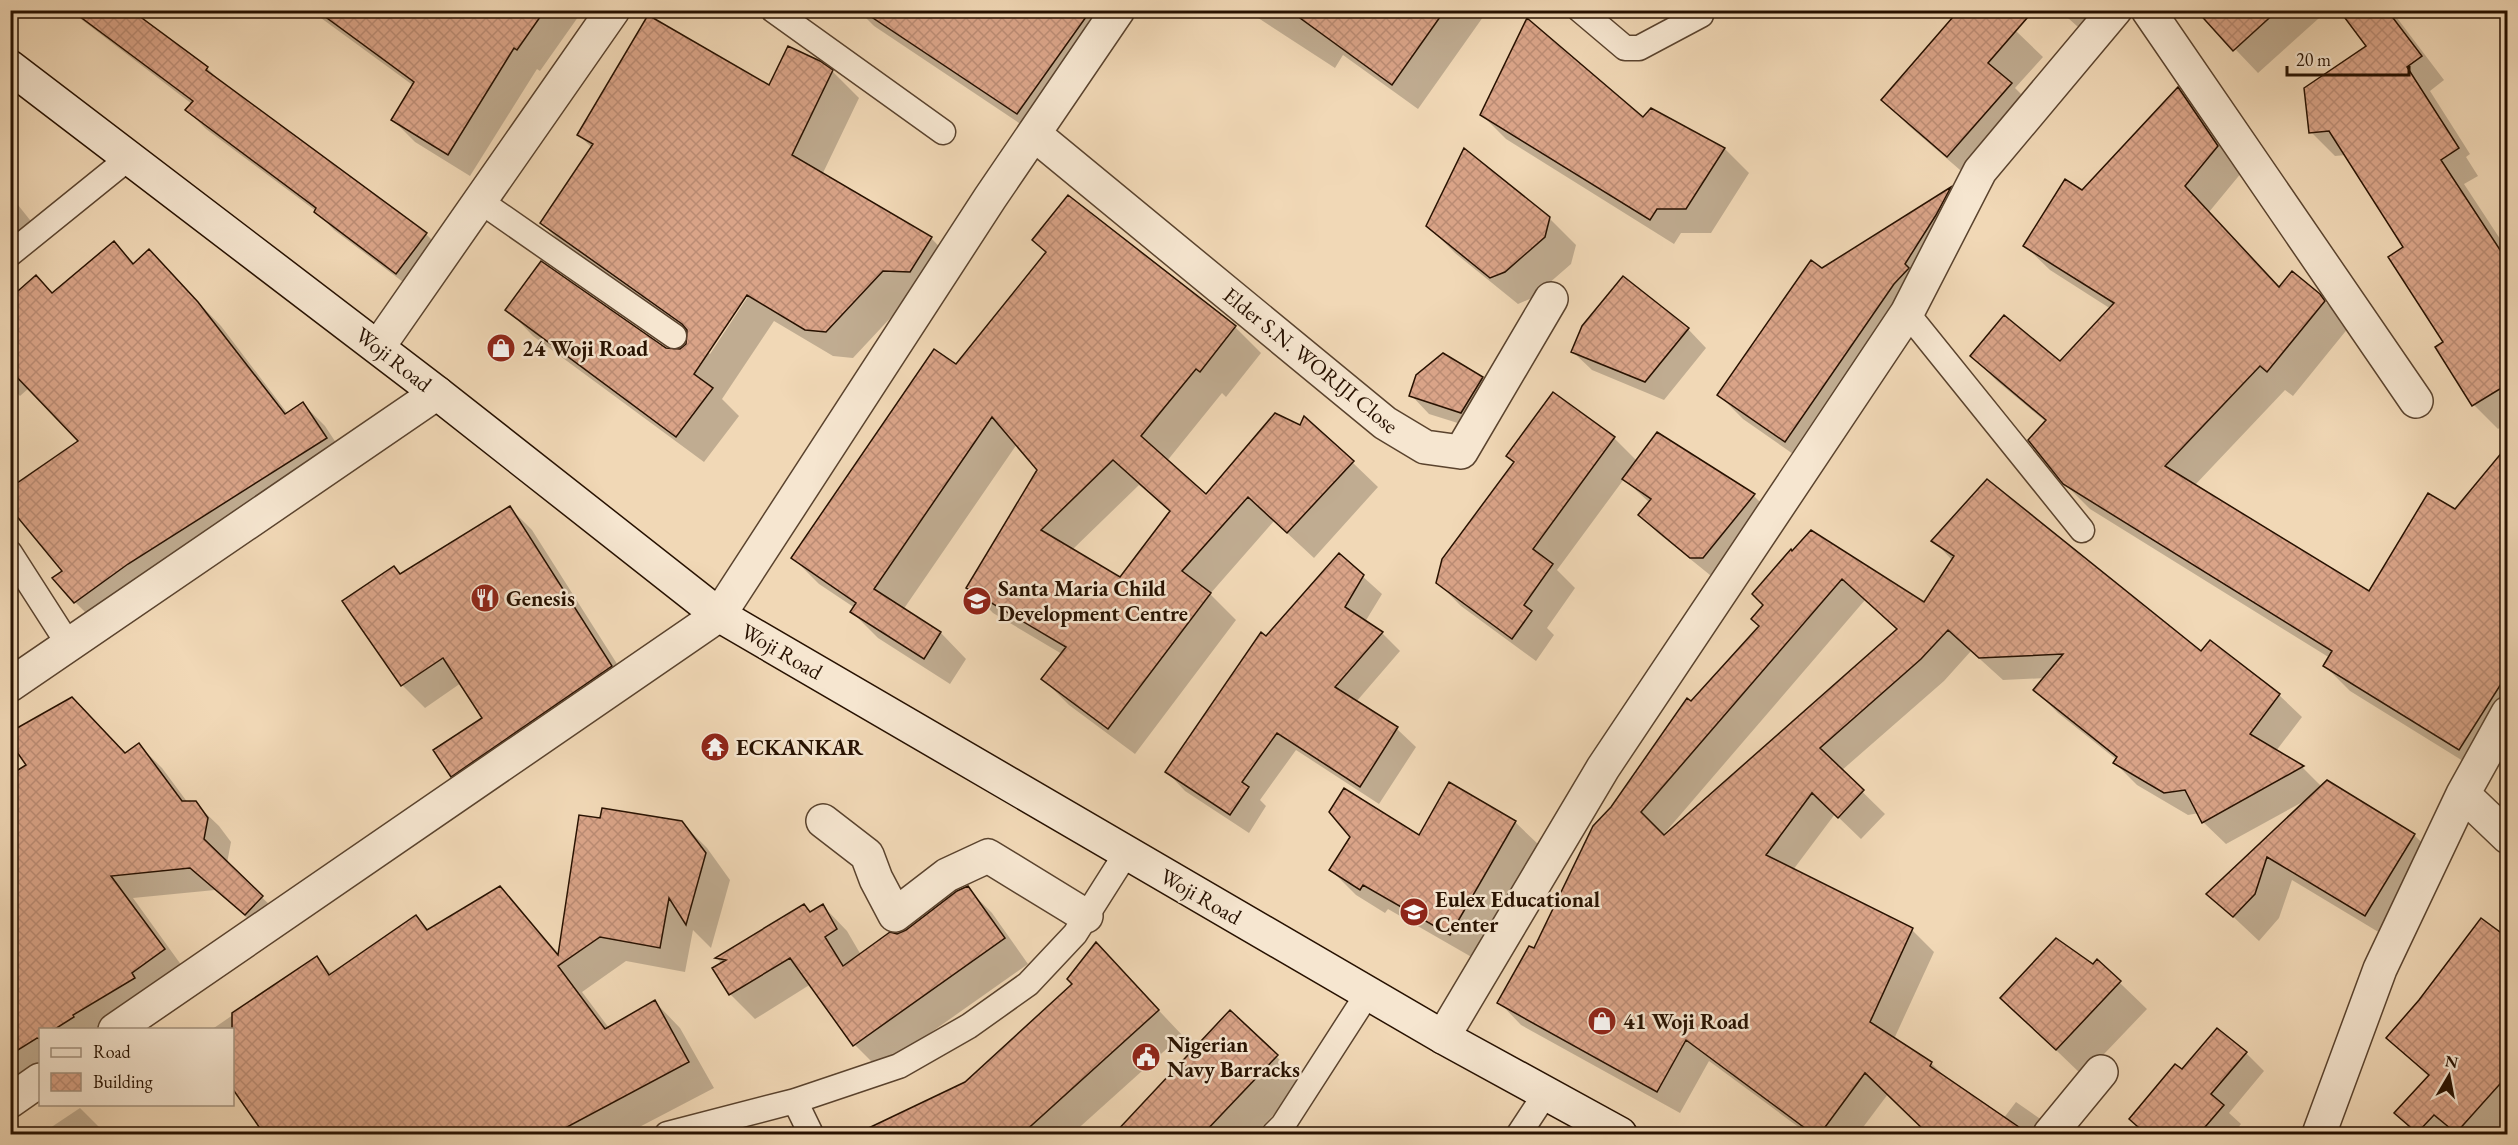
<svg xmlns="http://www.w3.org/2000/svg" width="2518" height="1145" viewBox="0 0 2518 1145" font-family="'EB Garamond',serif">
  <defs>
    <pattern id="building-cross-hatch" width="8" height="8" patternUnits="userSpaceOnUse" patternTransform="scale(1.5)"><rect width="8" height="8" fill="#daa488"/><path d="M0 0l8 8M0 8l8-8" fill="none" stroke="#bb8c74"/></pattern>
  </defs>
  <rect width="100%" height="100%" fill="#f1d8b6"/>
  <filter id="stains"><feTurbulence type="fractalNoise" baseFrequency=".00333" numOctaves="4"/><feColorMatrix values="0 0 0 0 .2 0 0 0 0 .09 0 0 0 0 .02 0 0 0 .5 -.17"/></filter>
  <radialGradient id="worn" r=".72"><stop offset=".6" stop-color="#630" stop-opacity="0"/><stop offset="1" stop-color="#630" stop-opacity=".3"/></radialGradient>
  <path fill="#0003" fill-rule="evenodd" d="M 69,10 L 129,10 L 207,68 L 223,84 L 426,234 L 444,252 L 415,291 L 334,230 L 316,211 L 206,129 L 187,110 L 192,104 Z
    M 310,10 L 583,10 L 540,71 L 537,69 L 470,176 L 415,142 L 393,120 L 414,86 Z
    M 858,10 L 1135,10 L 1043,139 L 874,26 Z
    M 1246,10 L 1488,10 L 1418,109 L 1343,55 L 1335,68 Z
    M 1624,10 L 1637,10 L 1632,17 Z
    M 1943,10 L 1994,10 L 2043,57 L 2015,88 L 2037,110 L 1974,182 L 1909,126 L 1883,100 L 1954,20 Z
    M 2059,10 L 2127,10 L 2096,43 Z
    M 2198,10 L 2328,10 L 2258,73 Z
    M 2341,10 L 2391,10 L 2444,80 L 2430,91 L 2470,154 L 2466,157 L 2478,176 L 2464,184 L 2508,251 L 2508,422 L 2498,429 L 2474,405 L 2405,248 L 2346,155 L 2335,156 L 2311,132 L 2368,47 Z
    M 832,71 L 859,98 L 822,175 L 931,238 L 957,265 L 910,297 L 853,358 L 833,356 L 774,321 L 722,399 L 739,416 L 704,462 L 533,336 L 507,309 L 665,349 L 680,351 L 687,344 L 688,335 L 568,250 L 542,223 L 592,148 L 579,135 ZM 750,288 L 753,289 L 710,354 L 707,352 Z
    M 2178,89 L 2203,114 L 2242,172 L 2209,212 L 2280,288 L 2319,295 L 2349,327 L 2293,396 L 2285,390 L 2195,485 L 2369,593 L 2455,511 L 2508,447 L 2508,737 L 2484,774 L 2350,691 L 2325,666 L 2330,658 L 2090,509 L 2064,483 L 2046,422 L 1997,381 L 1972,356 L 2060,363 L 2111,309 L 2050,270 L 2025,246 L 2083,192 Z
    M 1651,110 L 1725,149 L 1749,173 L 1711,233 L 1681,233 L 1674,244 L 1506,139 L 1482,115 L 1644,119 Z
    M 2508,114 L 2508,131 L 2500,119 Z
    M 1951,189 L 1974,212 L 1809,465 L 1743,419 L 1719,395 L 1822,269 Z
    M 10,195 L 42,235 L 10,260 Z
    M 1549,218 L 1576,245 L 1571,264 L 1532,298 L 1518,304 L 1455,253 L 1428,226 Z
    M 1034,240 L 1235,327 L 1261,353 L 1226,397 L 1222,393 L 1167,461 L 1206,496 L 1352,462 L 1378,487 L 1314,558 L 1274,521 L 1210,594 L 1236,620 L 1135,754 L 1069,705 L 1043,679 L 1062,654 L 993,613 L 968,587 L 1039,470 L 1017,444 L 903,610 L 941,633 L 966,659 L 950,684 L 878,638 L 852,612 L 855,608 L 819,584 L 793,558 L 956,366 L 1047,253 ZM 1139,485 L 1171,512 L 1120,578 L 1072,550 Z
    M 114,243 L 135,264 L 149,251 L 221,326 L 288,414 L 303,404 L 325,426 L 348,461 L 97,624 L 75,602 L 64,571 L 80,441 L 29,388 L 20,396 L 12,388 L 10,389 L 10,300 L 53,294 Z
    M 1688,329 L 1706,348 L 1664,400 L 1592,370 L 1573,352 Z
    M 1482,378 L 1500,396 L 1480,430 L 1429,414 L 1411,395 Z
    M 1657,434 L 1754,496 L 1772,514 L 1722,575 L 1710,575 L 1658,533 L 1640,515 L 1650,503 L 1624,479 L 1557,570 L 1575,588 L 1547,628 L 1554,635 L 1536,661 L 1461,606 L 1438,583 L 1614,438 L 1637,461 Z
    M 510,508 L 532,530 L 633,689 L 474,798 L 452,776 L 484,718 L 461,683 L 425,708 L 402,685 L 344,601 L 394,567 L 402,575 Z
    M 1934,541 L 2201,653 L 2210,642 L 2279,695 L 2302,717 L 2276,751 L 2303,768 L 2322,787 L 2414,835 L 2439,859 L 2390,939 L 2292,880 L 2279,918 L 2259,941 L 2209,894 L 2308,799 L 2226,844 L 2203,822 L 2199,813 L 2188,815 L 2137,785 L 2115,763 L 2117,760 L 2058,713 L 2035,690 L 2046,678 L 2003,680 L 1971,651 L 1944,681 L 1841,771 L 1885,814 L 1861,839 L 1835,814 L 1793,870 L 1912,930 L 1934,952 L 1894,1039 L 1931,1063 L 1948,1080 L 2003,1119 L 2016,1102 L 2039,1118 L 2055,1134 L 1929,1134 L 1888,1094 L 1858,1134 L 1808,1134 L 1709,1061 L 1680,1113 L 1521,1025 L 1499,1002 L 1534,951 L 1613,808 L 1691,703 L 1760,627 L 1765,605 L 1791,551 L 1924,604 L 1953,561 ZM 1865,600 L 1898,630 L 1664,836 L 1663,835 Z
    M 1339,555 L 1382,594 L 1365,622 L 1382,633 L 1400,651 L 1356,702 L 1397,729 L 1416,747 L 1379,804 L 1296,750 L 1260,800 L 1266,806 L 1249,833 L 1185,791 L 1167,772 L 1267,638 Z
    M 139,745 L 162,768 L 188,803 L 195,803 L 219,826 L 231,842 L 227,863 L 285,920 L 269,937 L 215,890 L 133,898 L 187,973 L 110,1030 L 40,1030 L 40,1073 L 10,1093 L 10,777 L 125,754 Z
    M 2508,792 L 2508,809 L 2503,804 Z
    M 681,822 L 707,848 L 730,880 L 711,948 L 693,930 L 685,972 L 626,961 L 582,992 L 609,1028 L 655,1002 L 680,1028 L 714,1088 L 626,1134 L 266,1134 L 232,1085 L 232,1030 L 211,1030 L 316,958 L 333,975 L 416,917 L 429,930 L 499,888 L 560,955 Z
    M 1515,822 L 1540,846 L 1475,959 L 1388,909 L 1385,913 L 1356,895 L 1331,870 Z
    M 967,888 L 992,913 L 1028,964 L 879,1069 L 855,1045 L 811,984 L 755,1019 L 730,994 L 722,964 L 717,958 L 804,906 L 811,913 L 823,906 L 847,931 L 861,955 L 907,931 Z
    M 2508,940 L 2508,1128 L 2501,1134 L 2418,1134 L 2396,1113 L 2429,1077 L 2388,1038 Z
    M 1096,944 L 1182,1035 L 1072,1134 L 874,1134 L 871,1129 L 965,1083 L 1074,984 Z
    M 2097,961 L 2147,1009 L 2083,1076 L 2002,998 L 2093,966 Z
    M 1230,1012 L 1304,1083 L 1255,1134 L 1116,1134 Z
    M 2246,1053 L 2264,1071 L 2229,1113 L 2241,1124 L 2233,1134 L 2147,1134 L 2131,1119 L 2182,1071 Z
    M 80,1108 L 106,1134 L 41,1134 Z
    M 790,1126 L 799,1134 L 774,1134 Z"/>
  <path fill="url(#building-cross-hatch)" stroke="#271100" stroke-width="1.5" fill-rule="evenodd" d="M 71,10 L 131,10 L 208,67 L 206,70 L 427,233 L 396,274 L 314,212 L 316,208 L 185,110 L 193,101 Z
    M 316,10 L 545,10 L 517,50 L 514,48 L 448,155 L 391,120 L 414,82 Z
    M 861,10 L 1091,10 L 1017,114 Z
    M 1289,10 L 1445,10 L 1392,85 Z
    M 1959,10 L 2034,10 L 1988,63 L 2012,83 L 1947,157 L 1881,100 Z
    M 2196,10 L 2278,10 L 2233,51 Z
    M 2339,10 L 2387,10 L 2422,56 L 2407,67 L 2459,148 L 2441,160 L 2508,262 L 2508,384 L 2472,406 L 2435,347 L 2443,342 L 2388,257 L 2403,247 L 2329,131 L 2309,133 L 2304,88 L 2366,46 Z
    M 648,15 L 769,85 L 788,46 L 820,61 L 833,70 L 792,155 L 932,237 L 910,272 L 883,271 L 826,332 L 805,330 L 747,295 L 694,374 L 713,388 L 676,437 L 505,310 L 541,261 L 666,348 L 680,349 L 686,344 L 687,330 L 682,324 L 540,223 L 593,144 L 577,135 Z
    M 1527,18 L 1643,117 L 1651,108 L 1725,148 L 1686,209 L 1657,209 L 1650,220 L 1480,115 Z
    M 2178,87 L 2218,146 L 2185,186 L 2279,287 L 2292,271 L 2320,294 L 2325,301 L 2267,372 L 2260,366 L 2165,466 L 2369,591 L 2428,493 L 2455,509 L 2508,445 L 2508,673 L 2459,750 L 2323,666 L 2332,651 L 2063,484 L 2028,440 L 2046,420 L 1970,356 L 2004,315 L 2060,361 L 2114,303 L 2023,246 L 2065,179 L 2082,190 Z
    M 1464,148 L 1550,217 L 1545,237 L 1505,272 L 1490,278 L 1426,226 Z
    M 1951,187 L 1936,215 L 1905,264 L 1909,268 L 1894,284 L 1785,442 L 1717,395 L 1811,260 L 1822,268 Z
    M 1068,195 L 1236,326 L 1200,372 L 1196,369 L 1141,436 L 1206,494 L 1275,413 L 1300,425 L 1304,416 L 1354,461 L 1287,533 L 1248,497 L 1182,571 L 1211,593 L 1108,729 L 1041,679 L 1066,647 L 966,588 L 1037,470 L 992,417 L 874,589 L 941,632 L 924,659 L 850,612 L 856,603 L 791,558 L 934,349 L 956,364 L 1046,252 L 1032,240 ZM 1113,460 L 1170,511 L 1120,577 L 1041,530 Z
    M 114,241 L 133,264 L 149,249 L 198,302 L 285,414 L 303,402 L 327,438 L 128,564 L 74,603 L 52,578 L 62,571 L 10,508 L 10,488 L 78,441 L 10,370 L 10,298 L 36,275 L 52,293 Z
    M 1623,276 L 1689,328 L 1645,382 L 1571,352 L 1582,326 Z
    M 1443,353 L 1483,377 L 1461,413 L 1409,396 L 1416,375 Z
    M 1553,392 L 1615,437 L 1533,549 L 1553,564 L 1524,605 L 1532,611 L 1512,639 L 1436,583 L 1442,559 L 1514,462 L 1506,456 Z
    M 1657,432 L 1755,494 L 1703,558 L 1690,558 L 1638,515 L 1651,499 L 1622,479 Z
    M 1987,479 L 2201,651 L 2210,640 L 2280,694 L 2250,734 L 2304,766 L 2202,823 L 2185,790 L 2164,793 L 2113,763 L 2117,757 L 2033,690 L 2063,654 L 1979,658 L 1948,630 L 1921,659 L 1820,748 L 1864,790 L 1838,818 L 1812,793 L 1766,855 L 1913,928 L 1870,1022 L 1932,1062 L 1930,1066 L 2029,1134 L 1928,1134 L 1865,1073 L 1820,1134 L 1813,1134 L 1686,1040 L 1657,1092 L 1497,1003 L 1529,946 L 1534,948 L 1593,826 L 1611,807 L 1687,698 L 1691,701 L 1759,626 L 1751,619 L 1763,605 L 1752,594 L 1791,549 L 1792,551 L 1811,530 L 1924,602 L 1954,556 L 1931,541 ZM 1842,579 L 1897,629 L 1664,835 L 1641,812 Z
    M 510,506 L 612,666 L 451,777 L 433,750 L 482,718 L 443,658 L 401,686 L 342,601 L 394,566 L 400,574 Z
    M 1339,553 L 1364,575 L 1345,607 L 1383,632 L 1335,687 L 1398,727 L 1360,787 L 1277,733 L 1242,782 L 1249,787 L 1230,815 L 1165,772 L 1261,632 L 1266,636 Z
    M 72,697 L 125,753 L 139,743 L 182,801 L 196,801 L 208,818 L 204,839 L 263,896 L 245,915 L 190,868 L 111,876 L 165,949 L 132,973 L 135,978 L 73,1015 L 74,1017 L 55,1029 L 40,1029 L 40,1039 L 37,1038 L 10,1055 L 10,775 L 26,765 L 10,742 L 10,732 Z
    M 2327,780 L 2415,834 L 2365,916 L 2267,857 L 2255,894 L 2233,917 L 2206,894 Z
    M 1449,782 L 1516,821 L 1450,935 L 1363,885 L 1360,890 L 1329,870 L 1350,837 L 1329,812 L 1344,788 L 1419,835 Z
    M 602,808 L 682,821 L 706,853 L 686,925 L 669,898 L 660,948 L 600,937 L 558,966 L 605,1029 L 655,1000 L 689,1062 L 554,1134 L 264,1134 L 232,1088 L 232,1013 L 317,956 L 329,975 L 416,915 L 427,930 L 500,886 L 558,955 L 579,815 L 600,818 Z
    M 968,886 L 1005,938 L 853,1046 L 790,958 L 729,995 L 712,968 L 726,960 L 715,958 L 804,904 L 810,912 L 823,904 L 837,929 L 825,937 L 843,966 L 890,932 L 897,934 L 906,930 L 957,891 Z
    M 2481,918 L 2508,938 L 2508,1075 L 2456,1133 L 2434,1115 L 2417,1133 L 2394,1113 L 2429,1075 L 2386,1038 L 2419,1000 Z
    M 2056,938 L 2093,964 L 2097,959 L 2121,981 L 2056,1050 L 2000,998 Z
    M 1096,942 L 1159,1010 L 1022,1134 L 856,1134 L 965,1082 L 1072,984 L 1067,979 Z
    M 1230,1010 L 1278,1055 L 1203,1134 L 1114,1134 Z
    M 2217,1028 L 2247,1052 L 2211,1094 L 2224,1105 L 2199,1134 L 2146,1134 L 2129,1119 L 2175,1064 L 2182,1069 Z"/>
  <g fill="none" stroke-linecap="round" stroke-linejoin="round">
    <g stroke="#5a432e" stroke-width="27">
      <path id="lane" d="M 773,10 L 943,132
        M 1580,10 L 1625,48 L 1639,48 L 1701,15
        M 480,201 L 674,336
        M 10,254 L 130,157
        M 1907,313 L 2082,530
        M 10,553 L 69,645
        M 795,1101 L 811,1134
        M 667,1134 L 795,1101 L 899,1066 L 969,1026 L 1028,984 L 1075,934 L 1127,852
        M 1274,1134 L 1283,1125 L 1368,993
        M 1519,1134 L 1546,1093"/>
    </g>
    <g stroke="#5a432e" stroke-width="36">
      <path id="street" d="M 2148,10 L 2416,401
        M 1034,134 L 1385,423 L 1425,447 L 1461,452 L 1551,299
        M 378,347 L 613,10
        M 10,685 L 437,393
        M 2463,794 L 2508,837
        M 823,821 L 867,855 L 876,879 L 895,915 L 947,875 L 988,856 L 1086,916
        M 115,1030 L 719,615 L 990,198 L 1118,10
        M 1443,1037 L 1603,768 L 1907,313 L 1980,171 L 2115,10
        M 10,1101 L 40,1080
        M 2050,1134 L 2101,1072
        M 2319,1134 L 2380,969 L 2463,794 L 2508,713"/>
    </g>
    <g stroke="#271100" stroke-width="36">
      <path id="secondary" d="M 10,67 L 437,393 L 719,615 L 1443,1037 L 1620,1134"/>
    </g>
    <use href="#lane" stroke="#f6e6d0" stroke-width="24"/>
    <use href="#street" stroke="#f6e6d0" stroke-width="33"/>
    <use href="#secondary" stroke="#f6e6d0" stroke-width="33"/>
  </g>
  <defs>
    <g id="shop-disc" transform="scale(1.5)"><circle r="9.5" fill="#8f2418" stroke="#f6e6d0"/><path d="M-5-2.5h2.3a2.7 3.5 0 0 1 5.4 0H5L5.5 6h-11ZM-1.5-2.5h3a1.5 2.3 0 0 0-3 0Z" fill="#fff"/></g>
    <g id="restaurant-disc" transform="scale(1.5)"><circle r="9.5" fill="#8f2418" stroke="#f6e6d0"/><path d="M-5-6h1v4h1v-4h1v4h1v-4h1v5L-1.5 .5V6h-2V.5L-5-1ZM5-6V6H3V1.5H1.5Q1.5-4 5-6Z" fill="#fff"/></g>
    <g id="school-disc" transform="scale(1.5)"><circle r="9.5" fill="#8f2418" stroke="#f6e6d0"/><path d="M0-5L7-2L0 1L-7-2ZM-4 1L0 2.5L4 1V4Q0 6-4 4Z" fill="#fff"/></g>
    <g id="temple-disc" transform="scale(1.5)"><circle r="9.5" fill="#8f2418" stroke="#f6e6d0"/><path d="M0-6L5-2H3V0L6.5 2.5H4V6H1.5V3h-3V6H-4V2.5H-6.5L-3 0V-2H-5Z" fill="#fff"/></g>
    <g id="civic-disc" transform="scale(1.5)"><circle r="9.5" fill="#8f2418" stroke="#f6e6d0"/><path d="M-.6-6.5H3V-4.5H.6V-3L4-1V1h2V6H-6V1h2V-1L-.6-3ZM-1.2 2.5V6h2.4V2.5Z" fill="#fff"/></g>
  </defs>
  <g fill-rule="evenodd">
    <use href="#shop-disc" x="501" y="348"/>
    <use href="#restaurant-disc" x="485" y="598"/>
    <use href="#school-disc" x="977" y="601"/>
    <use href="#temple-disc" x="715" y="747"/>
    <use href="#school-disc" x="1414" y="912"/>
    <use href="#shop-disc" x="1602" y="1021"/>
    <use href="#civic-disc" x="1146" y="1057"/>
  </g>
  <g text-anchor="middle" stroke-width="5" stroke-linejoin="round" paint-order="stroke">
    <g font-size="22" font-weight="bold" fill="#271100" stroke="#f6e6d0" text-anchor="start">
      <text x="522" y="356">24 Woji Road</text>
      <text x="998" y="596">Santa Maria Child<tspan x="998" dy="25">Development Centre</tspan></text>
      <text x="506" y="606">Genesis</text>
      <text x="736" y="755">ECKANKAR</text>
      <text x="1435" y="907">Eulex Educational<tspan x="1435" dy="25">Center</tspan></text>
      <text x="1623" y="1029">41 Woji Road</text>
      <text x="1167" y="1052">Nigerian<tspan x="1167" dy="25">Navy Barracks</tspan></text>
    </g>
    <g font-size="22" fill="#271100" stroke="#f6e6d0">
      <text transform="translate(394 359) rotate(38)" y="8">Woji Road</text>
      <text transform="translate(1311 360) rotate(39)" y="8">Elder S.N. WORIJI Close</text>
      <text transform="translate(782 651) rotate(30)" y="8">Woji Road</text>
      <text transform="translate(1201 896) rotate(30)" y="8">Woji Road</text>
    </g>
  </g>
  <rect width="2518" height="1145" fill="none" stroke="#f1d8b6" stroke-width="36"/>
  <rect x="12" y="12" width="2494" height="1121" fill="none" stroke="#271100" stroke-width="3"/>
  <rect x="18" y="18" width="2482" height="1109" fill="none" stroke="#271100" stroke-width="1.5"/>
  <rect x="39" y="1028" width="195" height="78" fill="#f6e6d0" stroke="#a3917d" stroke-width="1.5"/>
  <rect x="51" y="1048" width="30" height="9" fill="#f6e6d0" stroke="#a3917d" stroke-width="1.5"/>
  <text x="93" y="1058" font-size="18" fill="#271100">Road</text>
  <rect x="51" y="1073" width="30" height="18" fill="url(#building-cross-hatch)" stroke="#a3917d" stroke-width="1.5"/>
  <text x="93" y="1088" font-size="18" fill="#271100">Building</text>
  <g transform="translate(2449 1076) rotate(10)" stroke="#f6e6d0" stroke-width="4.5" paint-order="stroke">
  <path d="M0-4.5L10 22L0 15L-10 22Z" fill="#271100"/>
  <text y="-9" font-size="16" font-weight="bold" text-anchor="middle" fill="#271100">N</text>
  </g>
  <path d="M2287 66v9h122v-9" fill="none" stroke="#271100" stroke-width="3"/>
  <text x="2296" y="66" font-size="18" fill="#271100" stroke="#f6e6d0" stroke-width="4.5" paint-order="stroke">20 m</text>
  <rect width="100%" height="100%" filter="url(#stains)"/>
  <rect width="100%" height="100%" fill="url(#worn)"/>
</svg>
